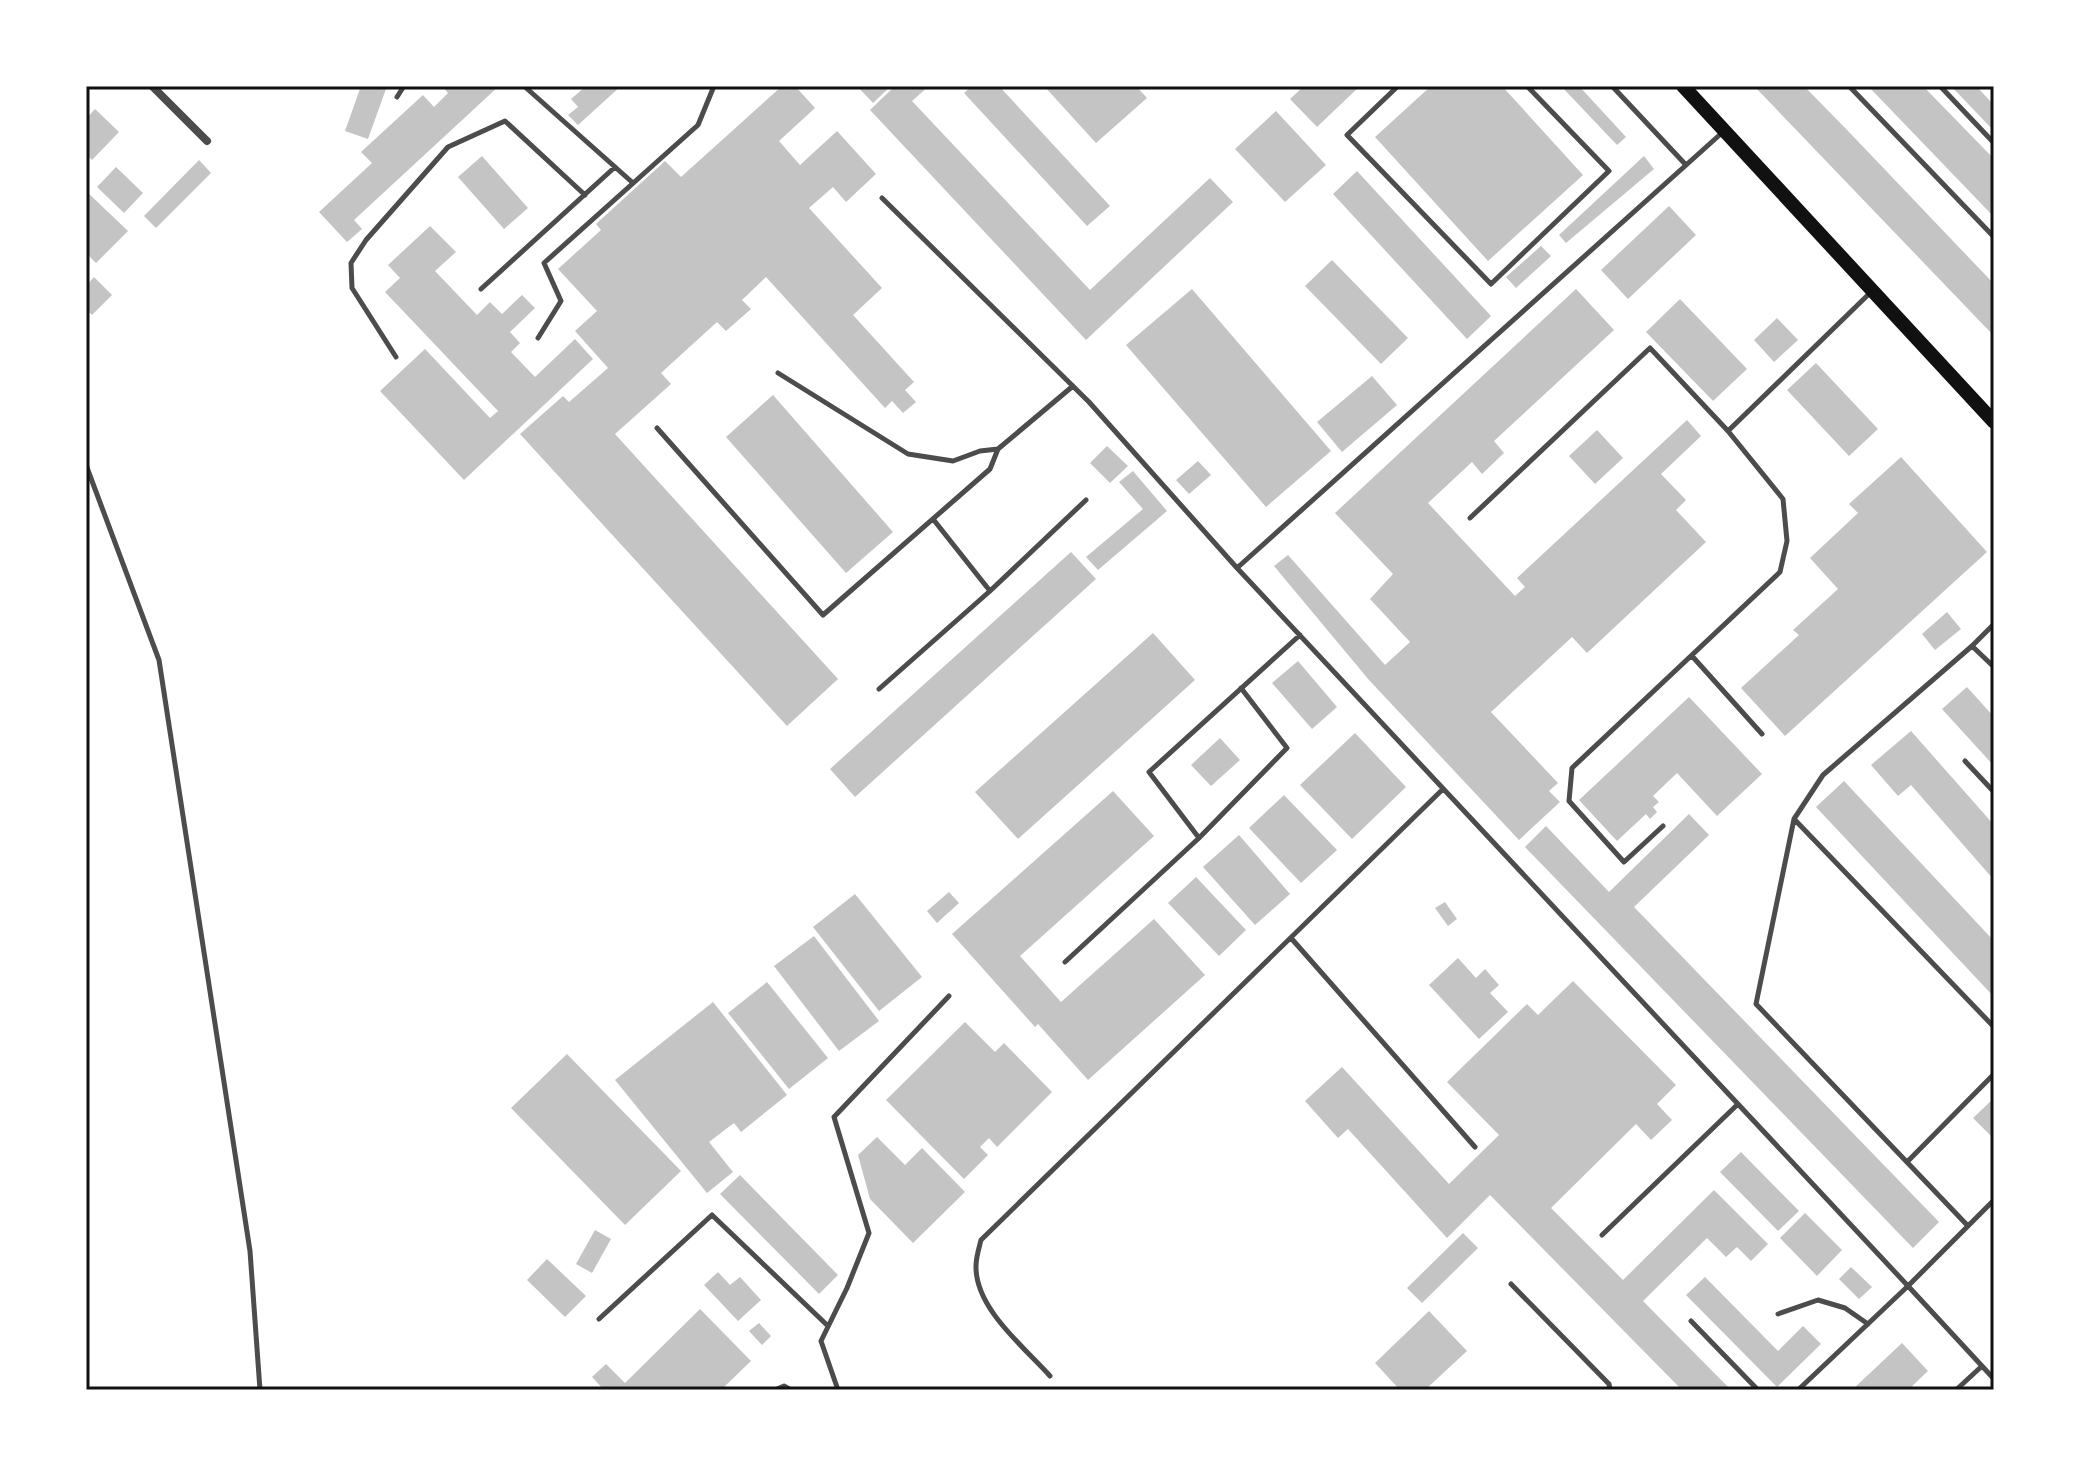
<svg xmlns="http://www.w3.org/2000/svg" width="2080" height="1476" viewBox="0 0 2080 1476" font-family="'PT Sans',sans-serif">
  <rect width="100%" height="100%" fill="#fff"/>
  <path fill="#c4c4c4" d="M 361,86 L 387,86 L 368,139 L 345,131 Z
    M 442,86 L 499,86 L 354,220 L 362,229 L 347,242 L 319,212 L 372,163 L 361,152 L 423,95 L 434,107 L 448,93 Z
    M 586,86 L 621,86 L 578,125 L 568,115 L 578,107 L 571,99 Z
    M 782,86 L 795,86 L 815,108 L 779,141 L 800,165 L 837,131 L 876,174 L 846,202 L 833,187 L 809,208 L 882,288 L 853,315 L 914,382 L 905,390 L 916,402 L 903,413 L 892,401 L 885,408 L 766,277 L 742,300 L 751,309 L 726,331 L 717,322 L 661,373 L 671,384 L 615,434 L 838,679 L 787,726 L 520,434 L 563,396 L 569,402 L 608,368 L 575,331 L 597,311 L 558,269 L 601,230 L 596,224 L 665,161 L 681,177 Z
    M 857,86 L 891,86 L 873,103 Z
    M 895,86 L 929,86 L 912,101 L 1090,290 L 1210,178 L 1233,202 L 1086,340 L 870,110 Z
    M 972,86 L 999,86 L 1110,206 L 1087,226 L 964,93 Z
    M 1044,86 L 1136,86 L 1147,98 L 1096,143 Z
    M 1304,86 L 1360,86 L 1317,127 L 1290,99 Z
    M 1431,86 L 1502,86 L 1583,175 L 1488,261 L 1375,137 Z
    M 1561,86 L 1579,86 L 1626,137 L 1617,145 Z
    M 1754,86 L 1804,86 L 1850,133 L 1994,284 L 1994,336 Z
    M 1868,86 L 1923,86 L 1994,159 L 1994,217 Z
    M 1951,86 L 1976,86 L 1994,105 L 1994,131 Z
    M 95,109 L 119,132 L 92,160 L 86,154 L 86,119 Z
    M 1276,111 L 1326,165 L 1285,202 L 1235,149 Z
    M 482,156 L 528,208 L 504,229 L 458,177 Z
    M 1644,156 L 1654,169 L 1566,243 L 1559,235 Z
    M 199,160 L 211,173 L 156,228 L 144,216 Z
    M 116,167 L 143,193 L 124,213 L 97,187 Z
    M 1357,171 L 1491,316 L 1467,339 L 1333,194 Z
    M 86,191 L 128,231 L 96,263 L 86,253 Z
    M 1669,206 L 1696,235 L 1628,299 L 1601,270 Z
    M 430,226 L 456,252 L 435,271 L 477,315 L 490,302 L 502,314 L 522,295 L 535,308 L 510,332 L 520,343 L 511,352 L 535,377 L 575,339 L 593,359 L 464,480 L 380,391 L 425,349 L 490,418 L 498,411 L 385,292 L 400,278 L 388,265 Z
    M 1541,246 L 1551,256 L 1516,288 L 1506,277 Z
    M 1332,260 L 1408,338 L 1381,364 L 1305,286 Z
    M 94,277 L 112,295 L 92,315 L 86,309 L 86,286 Z
    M 1192,289 L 1331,451 L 1266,507 L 1126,345 Z
    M 1576,289 L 1614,330 L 1494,441 L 1504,453 L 1482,474 L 1472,462 L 1428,503 L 1515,596 L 1525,587 L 1517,578 L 1687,420 L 1701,436 L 1661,474 L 1686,500 L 1676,510 L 1706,542 L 1587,653 L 1572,637 L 1491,712 L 1558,783 L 1549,791 L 1560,802 L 1519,840 L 1369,680 L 1274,566 L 1288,555 L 1385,665 L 1410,642 L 1370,599 L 1393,574 L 1335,513 Z
    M 1680,299 L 1747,369 L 1713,401 L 1646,332 Z
    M 1777,318 L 1798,340 L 1774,362 L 1754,340 Z
    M 1816,363 L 1878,429 L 1849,456 L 1787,390 Z
    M 1372,376 L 1397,405 L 1342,452 L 1317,422 Z
    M 773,395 L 893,532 L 846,573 L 726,437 Z
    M 1597,430 L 1623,458 L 1595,484 L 1569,456 Z
    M 1107,446 L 1128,466 L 1110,483 L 1090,463 Z
    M 1901,457 L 1987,552 L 1785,736 L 1741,688 L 1799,635 L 1793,630 L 1838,589 L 1810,558 L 1858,513 L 1849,504 Z
    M 1198,461 L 1211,475 L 1189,494 L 1176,480 Z
    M 1133,471 L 1167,511 L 1098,570 L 1086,557 L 1143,509 L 1119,482 Z
    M 1071,552 L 1096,579 L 855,797 L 830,769 Z
    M 1947,612 L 1961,629 L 1935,650 L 1922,634 Z
    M 1153,633 L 1195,680 L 1018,839 L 975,792 Z
    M 1298,661 L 1337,707 L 1312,729 L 1272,683 Z
    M 1967,687 L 1994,717 L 1994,766 L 1942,709 Z
    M 1689,697 L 1762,774 L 1717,816 L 1677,773 L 1653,796 L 1659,802 L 1653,807 L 1657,812 L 1650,819 L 1646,814 L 1617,841 L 1579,800 Z
    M 1911,731 L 1994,825 L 1994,880 L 1911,785 L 1898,796 L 1871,765 Z
    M 1355,733 L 1406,787 L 1352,839 L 1300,785 Z
    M 1220,738 L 1240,760 L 1211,786 L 1191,765 Z
    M 1844,781 L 1994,941 L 1994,997 L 1816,807 Z
    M 1113,791 L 1154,836 L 1020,956 L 1061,1002 L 1154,919 L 1205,975 L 1088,1080 L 1038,1024 L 1035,1027 L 952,934 Z
    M 1284,795 L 1337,850 L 1301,883 L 1249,828 Z
    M 1689,814 L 1709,835 L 1634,907 L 1939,1222 L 1913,1248 L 1525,847 L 1546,826 L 1609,892 Z
    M 1239,835 L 1290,894 L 1255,925 L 1203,867 Z
    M 1196,877 L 1246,930 L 1219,956 L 1168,903 Z
    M 949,892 L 959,903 L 937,923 L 927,911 Z
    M 855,894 L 922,977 L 879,1011 L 813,927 Z
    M 1445,902 L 1457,919 L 1448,926 L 1435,908 Z
    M 814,936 L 879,1021 L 839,1051 L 774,966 Z
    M 1458,958 L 1476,978 L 1485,969 L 1499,985 L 1490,993 L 1508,1012 L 1479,1039 L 1429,985 Z
    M 1573,981 L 1676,1085 L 1657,1104 L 1672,1120 L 1651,1140 L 1636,1124 L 1551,1208 L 1623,1280 L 1714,1190 L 1768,1244 L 1751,1261 L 1737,1247 L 1726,1257 L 1707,1238 L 1643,1301 L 1731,1390 L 1682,1390 L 1490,1195 L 1447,1238 L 1348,1129 L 1338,1138 L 1305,1101 L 1342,1067 L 1449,1184 L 1499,1135 L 1447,1082 L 1527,1004 L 1538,1015 Z
    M 767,982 L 828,1058 L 789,1089 L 728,1013 Z
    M 713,1002 L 787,1095 L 741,1132 L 734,1123 L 709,1142 L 733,1172 L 707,1193 L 615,1080 Z
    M 965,1022 L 995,1052 L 1004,1043 L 1052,1092 L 997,1147 L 989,1138 L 980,1147 L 988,1155 L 964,1179 L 886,1100 Z
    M 567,1054 L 681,1171 L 625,1225 L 511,1108 Z
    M 1994,1098 L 1994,1139 L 1973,1118 Z
    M 877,1137 L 905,1165 L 922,1148 L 965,1192 L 913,1243 L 870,1199 L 858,1155 Z
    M 1741,1152 L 1799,1211 L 1778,1231 L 1720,1172 Z
    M 740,1175 L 838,1275 L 819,1294 L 720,1194 Z
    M 1805,1213 L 1842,1250 L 1817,1276 L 1780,1238 Z
    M 595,1230 L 611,1239 L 592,1273 L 576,1264 Z
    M 1463,1233 L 1478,1248 L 1422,1303 L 1407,1288 Z
    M 547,1259 L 586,1296 L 565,1317 L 527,1280 Z
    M 1851,1267 L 1872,1287 L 1859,1299 L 1839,1279 Z
    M 718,1272 L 730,1285 L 740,1277 L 761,1300 L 738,1321 L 704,1285 Z
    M 1705,1277 L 1778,1351 L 1803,1326 L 1821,1344 L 1777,1387 L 1686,1295 Z
    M 700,1309 L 751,1361 L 724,1387 L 727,1390 L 604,1390 L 592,1377 L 606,1364 L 625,1383 Z
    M 1429,1311 L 1467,1351 L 1425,1390 L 1400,1390 L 1375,1363 Z
    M 759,1323 L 771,1336 L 762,1345 L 749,1331 Z
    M 1902,1343 L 1928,1371 L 1908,1390 L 1852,1390 Z"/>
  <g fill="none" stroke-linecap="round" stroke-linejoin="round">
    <path stroke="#4c4c4c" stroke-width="5" d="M 524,86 L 633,183
      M 1398,86 L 1347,135 L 1491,284 L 1609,171 L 1527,86
      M 1612,86 L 1686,165
      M 1849,86 L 1994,237
      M 1940,86 L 1994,143
      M 397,97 L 404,86
      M 882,198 L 1089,402 L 1237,568 L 1724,131
      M 481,289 L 615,167
      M 538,338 L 561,301 L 544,263 L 698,125 L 714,86
      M 396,357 L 352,288 L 351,263 L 366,240 L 448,147 L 505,121 L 585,195
      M 778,373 L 908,454 L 953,461 L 980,451 L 998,449
      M 657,428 L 823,615 L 990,469 L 998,449 L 1073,386
      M 86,465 L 159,660 L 250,1251 L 260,1390
      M 1470,518 L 1650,348 L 1728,431
      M 933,519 L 990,591
      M 1237,568 L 1908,1286 L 1798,1390
      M 1972,646 L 1994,667
      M 1692,656 L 1762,734
      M 879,689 L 990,591 L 1086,500
      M 1965,761 L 1994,792
      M 1795,820 L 1994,1027
      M 1663,826 L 1624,862 L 1569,801 L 1572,768 L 1780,572 L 1787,541 L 1783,499 L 1728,431 L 1872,291
      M 1199,838 L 1149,772 L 1300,635
      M 1291,938 L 1475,1147
      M 1065,962 L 1199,838 L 1287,748 L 1241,688
      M 1908,1161 L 1994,1074
      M 1994,1200 L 1908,1286 L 1994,1379
      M 1968,1226 L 1756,1004 L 1794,819 L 1823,775 L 1972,646 L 1994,624
      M 1602,1235 L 1738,1104
      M 1511,1284 L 1609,1384 L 1610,1390
      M 1778,1314 L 1818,1300 L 1845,1308 L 1868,1324
      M 599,1319 L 712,1215 L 828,1326
      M 1691,1321 L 1758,1390
      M 1050,1376 C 1024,1347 975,1308 976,1266 C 976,1257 979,1248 981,1240 L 1443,789
      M 775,1390 L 784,1386 L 791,1390
      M 838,1390 L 821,1341 L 847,1288 L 869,1233 L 834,1117 L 949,996
      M 1956,1390 L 1982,1366"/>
    <path stroke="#4c4c4c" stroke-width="8" d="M 152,86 L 207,141"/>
    <path stroke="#111" stroke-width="14" d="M 1683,86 L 1994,422"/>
  </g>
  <rect width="2080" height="1476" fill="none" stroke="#ffffff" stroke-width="176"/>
  <rect x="88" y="88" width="1904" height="1300" fill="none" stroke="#111" stroke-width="3"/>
</svg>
